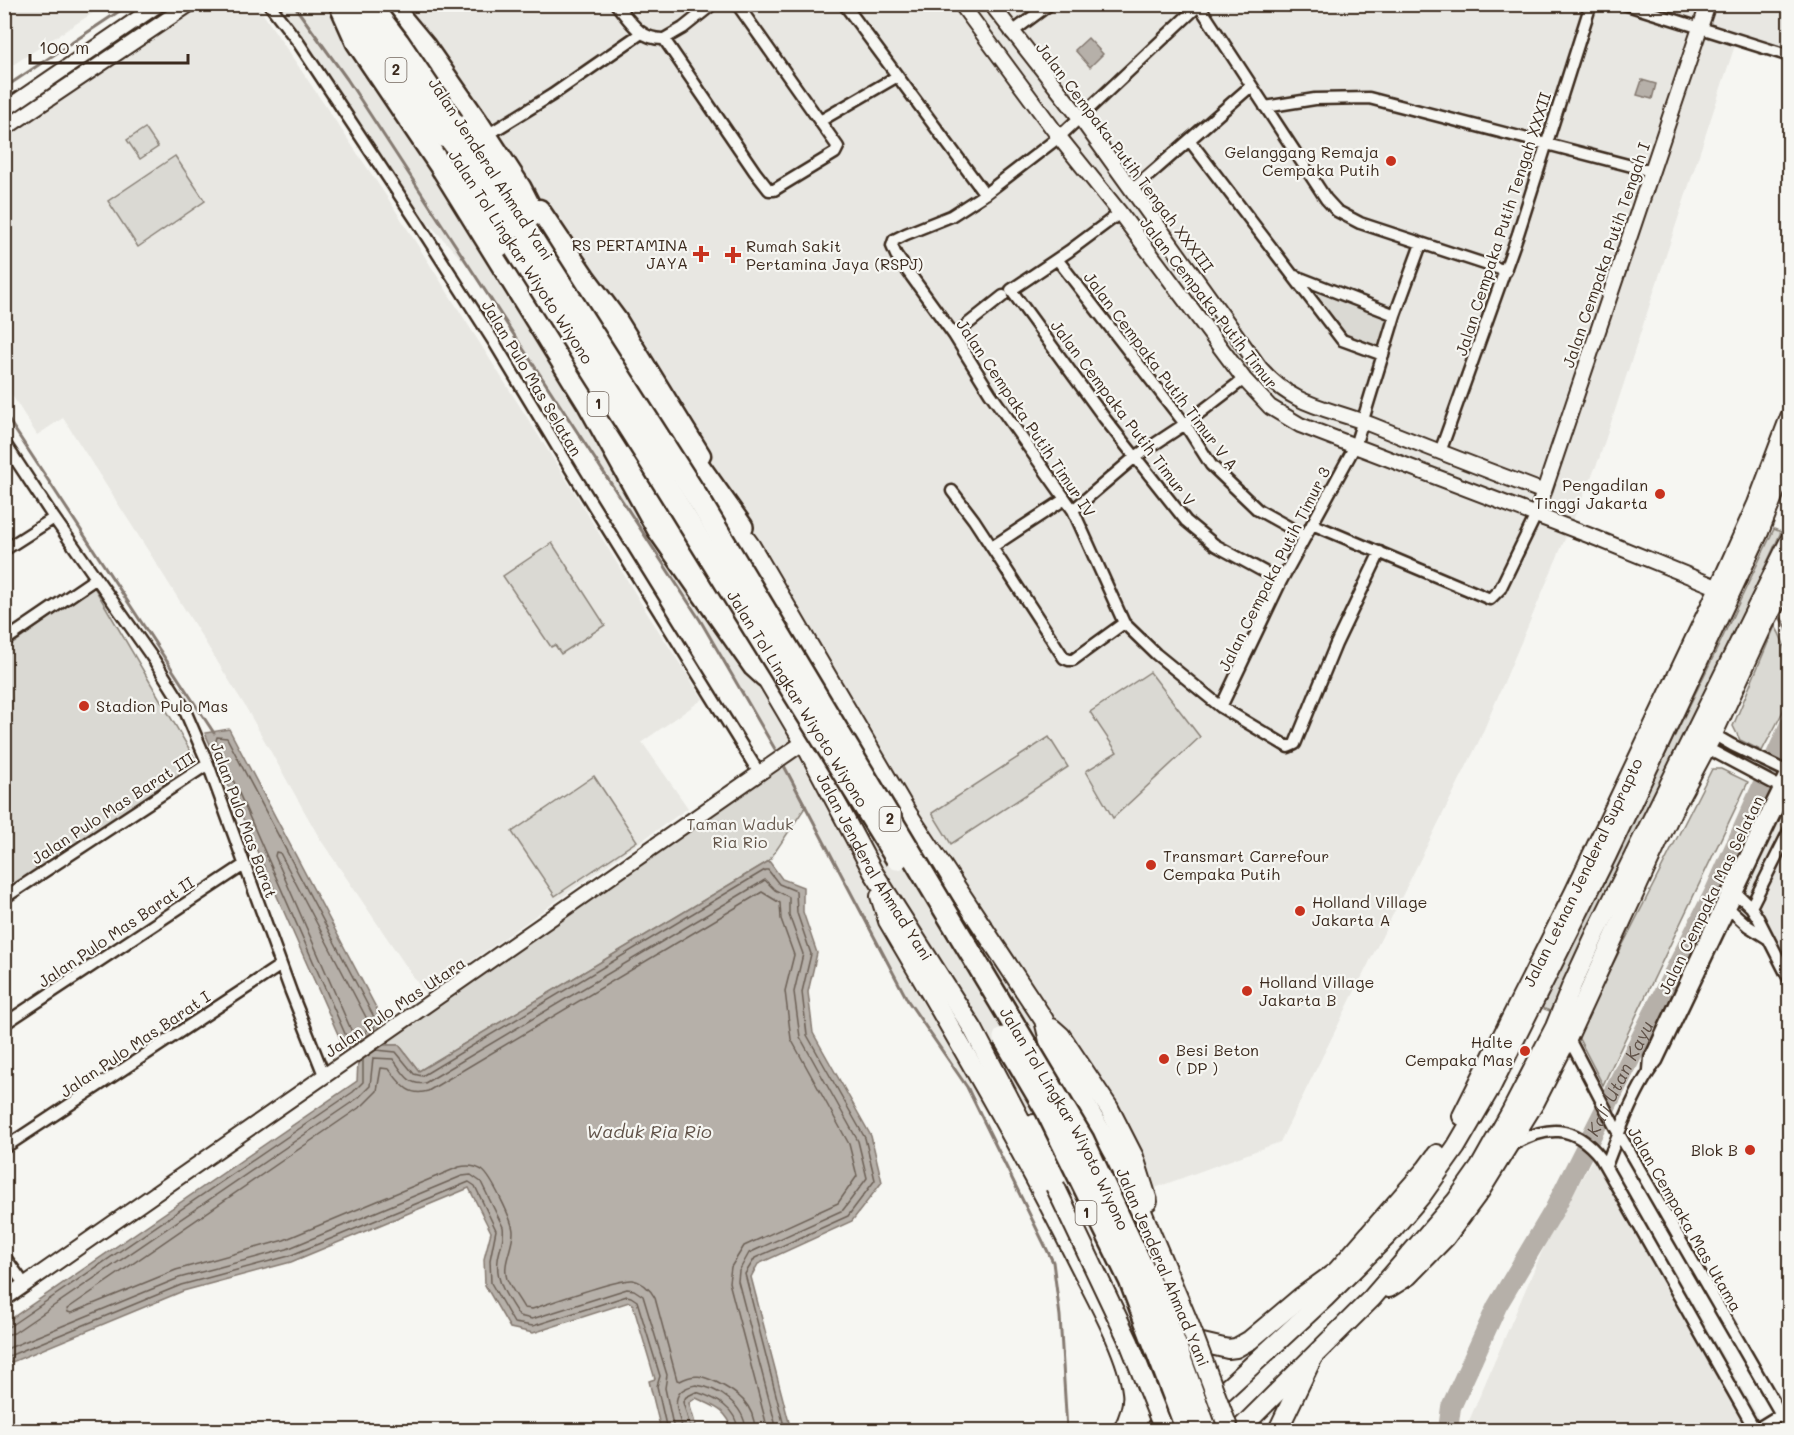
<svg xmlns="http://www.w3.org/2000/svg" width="1794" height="1435" viewBox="0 0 1794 1435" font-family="Mali,sans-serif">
  <rect width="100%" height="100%" fill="#f6f6f2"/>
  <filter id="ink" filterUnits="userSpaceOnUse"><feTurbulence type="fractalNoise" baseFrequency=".0167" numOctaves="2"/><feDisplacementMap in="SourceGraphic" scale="12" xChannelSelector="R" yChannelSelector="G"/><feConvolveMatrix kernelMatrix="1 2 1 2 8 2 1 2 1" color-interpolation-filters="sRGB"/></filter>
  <g filter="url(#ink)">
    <path fill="#e8e7e2" d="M 5,4 L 105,4 L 105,5 L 5,70 Z
      M 200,5 L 257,5 L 389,200 L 573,490 L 647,613 L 703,699 L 642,742 L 688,808 L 425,994 L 320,839 L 245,706 L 156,563 L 63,418 L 37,435 L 5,384 L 5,137 Z
      M 269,5 L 1789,5 L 1789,49 L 1739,33 L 1599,459 L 1479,741 L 1280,1142 L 1117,1202 L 1018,1159 L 908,1001 L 772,741 L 697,617 L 466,264 L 393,185 Z
      M 1789,737 L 1789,995 L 1729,877 Z
      M 1601,1144 L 1766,1430 L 1465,1430 L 1546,1242 Z"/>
    <path fill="#dad9d3" stroke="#8a8278" stroke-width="1.5" d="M 145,128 L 158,147 L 140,159 L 127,140 Z
      M 175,156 L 205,201 L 138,247 L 108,201 Z
      M 1309,287 L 1389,318 L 1379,348 L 1349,338 Z
      M 1774,529 L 1781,532 L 1714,677 L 1550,1011 L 1542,1008 L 1719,645 Z
      M 552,543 L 605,625 L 561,654 L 555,645 L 551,647 L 503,576 Z
      M 94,587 L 197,762 L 5,892 L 4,650 Z
      M 1775,626 C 1786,644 1794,673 1789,695 C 1785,712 1770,735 1762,751 L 1740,740 L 1733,726 Z
      M 1150,672 L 1200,737 L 1113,818 L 1086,771 L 1117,752 L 1090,712 Z
      M 1049,737 L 1068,767 L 951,844 L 932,813 Z
      M 780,758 L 806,806 L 769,861 L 419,1071 L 399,1045 L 378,1045 Z
      M 1712,769 L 1721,769 L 1748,782 L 1603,1085 L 1577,1035 Z
      M 594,776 L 637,841 L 555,896 L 512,832 Z"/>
    <path fill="#b6b0a9" stroke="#857a71" stroke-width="1.5" d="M 1088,38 L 1103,54 L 1090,67 L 1075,50 Z
      M 1642,80 L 1656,84 L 1652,99 L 1637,95 Z
      M 229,729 L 382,1019 L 378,1045 L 399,1045 L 419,1071 L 769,861 L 782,879 L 803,887 L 803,912 L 817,953 L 808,992 L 813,1033 L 871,1136 L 882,1182 L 852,1221 L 758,1264 L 751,1277 L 791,1430 L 733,1430 C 726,1409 715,1407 696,1398 L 689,1403 L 697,1430 L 661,1430 L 649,1381 L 655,1379 L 633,1305 L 629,1302 L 533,1333 L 510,1328 L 485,1285 L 484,1259 L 491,1232 L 469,1188 L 291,1262 L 183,1291 L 5,1365 L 5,1323 L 357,1081 L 358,1061 L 341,1041 L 205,733 Z"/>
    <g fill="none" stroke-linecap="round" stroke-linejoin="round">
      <path stroke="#6c6056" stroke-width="1.5" d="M 361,1040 L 352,1032 L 275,856 L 276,852 L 280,853 L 368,1021 L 365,1037
        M 355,1045 L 346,1036 L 216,741 L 217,737 L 227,738 L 375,1019 L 374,1031
        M 376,1050 L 396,1052 L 414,1074 L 422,1076 L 765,870 L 768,870 L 779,884 L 796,891 L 797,913 L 811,954 L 802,992 L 807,1035 L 865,1138 L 875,1180 L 848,1216 L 755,1258 L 745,1274 L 785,1430
        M 4,1327 L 10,1326 L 353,1092 L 363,1082 L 363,1059
        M 4,1335 L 14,1333 L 358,1098 L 370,1086 L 373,1058 L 393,1059 C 402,1070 408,1087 425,1083 L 765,880 L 775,890 L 789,897 L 789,915 L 803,954 L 794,992 L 800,1037 L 858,1141 L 867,1178 L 843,1210 L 749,1253 L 739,1271 L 738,1281 L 777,1430
        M 4,1350 L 179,1278 L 287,1249 L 462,1176 L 471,1175 L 481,1182 L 503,1227 C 505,1239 499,1249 498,1260 C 495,1281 508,1299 519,1316 L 532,1319 L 627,1289 L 634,1290 L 643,1296 L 667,1375 L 665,1388 L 674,1430
        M 4,1358 L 181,1285 L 289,1256 L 469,1182 L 475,1186 L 496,1230 L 490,1260 L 491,1283 L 514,1323 L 533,1326 L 627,1296 L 631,1297 L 637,1301 L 660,1376 L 657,1386 L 667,1430
        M 683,1430 C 677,1411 667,1390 696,1385 C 719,1388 744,1405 746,1430
        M 691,1430 L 683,1402 L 686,1397 L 696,1392 C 716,1398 736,1408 738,1430
        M 755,1430 C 754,1404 738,1393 716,1382 C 703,1376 694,1373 680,1381 L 677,1380 L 655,1298 C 650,1289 643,1282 633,1280 C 619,1278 550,1303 532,1309 L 524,1308 C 519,1299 511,1289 507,1279 C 502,1263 513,1248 513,1232 C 513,1221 491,1176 482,1170 C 474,1165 467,1165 459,1167 L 284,1240 L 176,1270 L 71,1313 L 68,1312 L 67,1309 L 363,1105 L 377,1091 L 381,1068 L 389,1069 C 400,1083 408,1097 428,1091 L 762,892 L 780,903 L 781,919 L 794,955 L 785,991 L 791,1039 L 849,1144 L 857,1176 L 838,1203 L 744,1246 L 731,1267 L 729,1282 L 768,1430"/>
      <path stroke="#857a71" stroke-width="3" d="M 293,4 L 347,79 L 700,620 L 779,756
        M 4,88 L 130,4
        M 4,413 L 214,733
        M 1779,616 L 1787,628 L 1790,637
        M 782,762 L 908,1001 L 967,1087 L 1053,1262 L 1060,1316 L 1067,1430"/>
      <path stroke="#b6b0a9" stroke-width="20" id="s1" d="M 1448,1430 L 1451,1407 L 1497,1306 L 1554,1210 L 1714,893 L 1790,724"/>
      <g stroke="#3b2a1e" stroke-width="15">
        <path id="minor" d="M 269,4 L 298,42 L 418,223 L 494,342 L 573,473 L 759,773
          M 616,4 C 630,21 640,40 664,39
          M 844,4 L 985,194
          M 1198,4 L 1326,199 L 1337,211 L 1360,223 L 1506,271
          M 1200,4 L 1059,137 L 985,194 L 951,216 L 906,234 L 894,240 L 892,246 L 896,255 L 954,335 L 990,393 L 1073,510 L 1124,623 L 1156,654 L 1221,707 L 1288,747 L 1295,744 L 1336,644 L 1380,552
          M 1624,4 L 1790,56
          M 1011,33 L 1050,4
          M 664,39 L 755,172 L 769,190 L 774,190 L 835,153 L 838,147 L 737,4
          M 664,39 L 683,28 L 713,4
          M 1265,107 L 1315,99 L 1369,98 L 1651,171
          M 820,121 L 896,77
          M 492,132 L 552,95 L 640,34
          M 1190,141 L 1342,340 L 1383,355
          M 1132,190 L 1251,86
          M 1120,213 L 1069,251 L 1011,290 L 1105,419 L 1186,521 L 1215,545 L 1281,581
          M 1057,259 L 1185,424 L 1211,465 L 1258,510 L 1305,536
          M 1295,276 L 1395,315
          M 954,335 L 1003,296
          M 4,442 L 54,518 L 154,660 L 183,706 L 208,764 L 291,992 L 324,1075
          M 1440,452 L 1518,234 L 1591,4
          M 952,491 L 974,520 L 1064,658 L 1069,660 L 1073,660 L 1124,623
          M 1073,510 L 1135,457 L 1185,424 L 1244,379
          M 1312,524 L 1490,599 L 1500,589 L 1536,515
          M 992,547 L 1065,499
          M 4,550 L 54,518
          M 4,641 L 95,579
          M 1221,707 L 1281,581 L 1355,446 L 1395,315 L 1421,244
          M 1713,734 L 1732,745 L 1790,773
          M 1705,747 L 1784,789
          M 1732,889 L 1751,907 L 1758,918 L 1790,981
          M 4,898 L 208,764
          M 1725,905 L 1748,926 L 1767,938
          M 1751,907 L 1790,829
          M 4,1024 L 244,865
          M 1568,1037 L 1615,1127 L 1790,1430
          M 1649,1070 L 1650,1058 L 1722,903 L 1790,766
          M 1512,1145 C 1547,1125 1574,1124 1600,1157 L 1755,1430
          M 4,1148 L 281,965
          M 1606,1166 C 1618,1135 1636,1086 1657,1061 L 1790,782
          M 4,1256 L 25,1285
          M 1755,1430 L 1781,1414"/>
      </g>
      <g stroke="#3b2a1e" stroke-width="18">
        <path id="tertiary" d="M 961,4 L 1059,137 L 1120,213 L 1244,379 L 1270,407 L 1300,425 L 1596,538 L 1719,588
          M 991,4 L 1084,123 L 1260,368 C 1295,408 1327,407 1372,425 C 1429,448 1487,470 1544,492
          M 4,110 L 159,4
          M 4,129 L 190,4
          M 1536,515 L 1708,4
          M 4,1299 L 804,742"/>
      </g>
      <g stroke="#3b2a1e" stroke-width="21">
        <path id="secondary" d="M 540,208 L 586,276 L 618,319 L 702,455"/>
      </g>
      <g stroke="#3b2a1e" stroke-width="22">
        <g id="primary">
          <path id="s2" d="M 1462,1116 L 1574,893 L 1719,588 L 1757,504 L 1790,417"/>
          <path d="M 1336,1272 L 1426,1169 L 1437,1154"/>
          <path d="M 1389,1288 L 1408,1276 L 1446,1237 L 1480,1191 L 1535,1102 L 1568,1037 L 1673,809 L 1713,734 L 1763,626 L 1790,576"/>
          <path d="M 1210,1404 L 1325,1298 L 1388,1235 L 1422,1195 L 1456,1147 L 1491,1087 L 1607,855 L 1759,532 L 1790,454"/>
          <path d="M 1239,1430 L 1372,1298 L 1456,1201 L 1480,1167 L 1511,1112 L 1555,1027 L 1572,985 L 1597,931 L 1790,540"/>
        </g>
      </g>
      <g stroke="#3b2a1e" stroke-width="22">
        <g id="trunk">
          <path d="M 612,427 L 734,622"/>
          <path d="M 730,518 L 750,545 L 907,813 L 1044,1020 L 1049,1041 L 1118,1160 L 1143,1214"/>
          <path id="s3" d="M 760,663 L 765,676 L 804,742 L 873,872 L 973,1029 L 1055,1186"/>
          <path d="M 880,896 L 888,921 C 954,1033 1020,1145 1078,1262 C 1096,1298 1127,1352 1132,1391 C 1134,1405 1129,1418 1123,1430"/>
          <path d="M 1052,1028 L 1061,1036 L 1109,1108 L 1134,1157 L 1148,1201"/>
          <path d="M 1034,1124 L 1070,1179 L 1138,1326"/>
          <path d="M 1106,1168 L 1167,1293 L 1219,1430"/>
          <path d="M 1185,1339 L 1228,1349 L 1236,1348 L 1250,1340 L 1301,1297 L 1337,1271"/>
          <path d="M 1132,1430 L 1144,1408 L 1151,1357"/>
          <path d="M 1278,1430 L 1312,1359"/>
        </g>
      </g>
      <g stroke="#3b2a1e" stroke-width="26">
        <path id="motorway" d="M 389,4 L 424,46 L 477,122 L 520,188 L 540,227 L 626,364 L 742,527
          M 453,123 L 527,231
          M 445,137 L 515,248
          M 444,171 L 588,403 L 658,529 L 754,666 L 765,676"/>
      </g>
      <use href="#minor" stroke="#f6f6f2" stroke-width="10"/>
      <use href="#tertiary" stroke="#f6f6f2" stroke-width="14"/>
      <use href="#secondary" stroke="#f6f6f2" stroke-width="16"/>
      <use href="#primary" stroke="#f6f6f2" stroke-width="18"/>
      <use href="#trunk" stroke="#f6f6f2" stroke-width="18"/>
      <use href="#motorway" stroke="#f6f6f2" stroke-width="21"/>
      <g stroke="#3b2a1e" stroke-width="22" stroke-linecap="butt">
        <path id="trunk-bridge" d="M 1055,1186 L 1129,1342 L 1164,1430
          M 1143,1214 L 1190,1326 L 1229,1430"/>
      </g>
      <g stroke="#3b2a1e" stroke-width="26" stroke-linecap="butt">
        <g id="motorway-bridge">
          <path d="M 340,4 L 357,42 L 444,171"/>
          <path d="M 369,4 L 398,42 L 453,123"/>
          <path d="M 350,10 L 370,33 L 445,137"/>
          <path id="s4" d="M 527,231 L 702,505 L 1083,1140 L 1164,1314 L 1206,1430"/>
          <path id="s5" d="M 515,248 L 649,459 L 897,859"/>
          <path d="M 1004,1038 L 1047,1111 L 1130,1280 L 1187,1430"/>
        </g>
      </g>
      <use href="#trunk-bridge" stroke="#f6f6f2" stroke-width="18"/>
      <use href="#motorway-bridge" stroke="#f6f6f2" stroke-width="21"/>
    </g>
  </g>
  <g fill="#c8321e" stroke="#f6f6f2" stroke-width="2">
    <circle cx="1391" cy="161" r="6"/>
    <path d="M698 245h6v6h6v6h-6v6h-6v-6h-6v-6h6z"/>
    <path d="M730 246h6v6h6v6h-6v6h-6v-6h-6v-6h6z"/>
    <circle cx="1660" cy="494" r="6"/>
    <circle cx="84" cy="706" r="6"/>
    <circle cx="1151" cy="865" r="6"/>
    <circle cx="1300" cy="911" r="6"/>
    <circle cx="1247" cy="991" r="6"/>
    <circle cx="1525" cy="1051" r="6"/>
    <circle cx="1164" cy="1059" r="6"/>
    <circle cx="1750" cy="1150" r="6"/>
  </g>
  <g text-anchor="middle" stroke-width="4.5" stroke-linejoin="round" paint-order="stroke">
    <g fill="#f6f6f2" stroke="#73675e" stroke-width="1.5">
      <rect x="385.5" y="58" width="21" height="24" rx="4.5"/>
      <rect x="587.5" y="392" width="21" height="24" rx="4.5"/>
      <rect x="879.5" y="807" width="21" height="24" rx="4.5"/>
      <rect x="1075.5" y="1201" width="21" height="24" rx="4.5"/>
    </g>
    <g font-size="15" font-weight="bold" fill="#3b2a1e">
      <text x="396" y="75">2</text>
      <text x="598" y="409">1</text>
      <text x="890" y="824">2</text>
      <text x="1086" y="1218">1</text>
    </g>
    <g font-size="16" fill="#3b2a1e" stroke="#f6f6f2" text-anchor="start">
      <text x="1379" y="158" text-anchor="end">Gelanggang Remaja<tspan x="1379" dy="18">Cempaka Putih</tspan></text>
      <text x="688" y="251" text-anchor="end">RS PERTAMINA<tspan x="688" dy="18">JAYA</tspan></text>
      <text x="746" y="252">Rumah Sakit<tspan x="746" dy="18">Pertamina Jaya (RSPJ)</tspan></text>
      <text x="1648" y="491" text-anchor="end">Pengadilan<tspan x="1648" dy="18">Tinggi Jakarta</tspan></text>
      <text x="96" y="712">Stadion Pulo Mas</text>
      <text x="1163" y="862">Transmart Carrefour<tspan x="1163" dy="18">Cempaka Putih</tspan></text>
      <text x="1312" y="908">Holland Village<tspan x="1312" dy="18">Jakarta A</tspan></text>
      <text x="1259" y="988">Holland Village<tspan x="1259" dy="18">Jakarta B</tspan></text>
      <text x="1513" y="1048" text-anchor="end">Halte<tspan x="1513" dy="18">Cempaka Mas</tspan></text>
      <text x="1176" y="1056">Besi Beton<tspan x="1176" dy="18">( DP )</tspan></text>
      <text x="1738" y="1156" text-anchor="end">Blok B</text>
    </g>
    <g font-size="16" fill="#3b2a1e" stroke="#f6f6f2">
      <text transform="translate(1125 157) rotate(53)" y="6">Jalan Cempaka Putih Tengah XXXIII</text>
      <text transform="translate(491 169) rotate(57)" y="6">Jalan Jenderal Ahmad Yani</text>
      <text transform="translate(1503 224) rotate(-72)" y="6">Jalan Cempaka Putih Tengah XXXII</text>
      <text transform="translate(1606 255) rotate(-71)" y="6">Jalan Cempaka Putih Tengah I</text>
      <text transform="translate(521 257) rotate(57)" y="6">Jalan Tol Lingkar Wiyoto Wiyono</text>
      <text transform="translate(1209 303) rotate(52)" y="6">Jalan Cempaka Putih Timur</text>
      <text transform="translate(1161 371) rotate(53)" y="6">Jalan Cempaka Putih Timur V A</text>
      <text transform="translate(532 378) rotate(59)" y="6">Jalan Pulo Mas Selatan</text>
      <text transform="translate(1123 413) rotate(53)" y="6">Jalan Cempaka Putih Timur V</text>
      <text transform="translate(1026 418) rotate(56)" y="6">Jalan Cempaka Putih Timur IV</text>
      <text transform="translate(1274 569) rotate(-63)" y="6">Jalan Cempaka Putih Timur 3</text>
      <text dy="6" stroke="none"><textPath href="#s5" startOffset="532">Jalan Tol Lingkar Wiyoto Wiyono</textPath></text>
      <text transform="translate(113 808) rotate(-33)" y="6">Jalan Pulo Mas Barat III</text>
      <text transform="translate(244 820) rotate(70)" y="6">Jalan Pulo Mas Barat</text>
      <text dy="6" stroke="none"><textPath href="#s3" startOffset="234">Jalan Jenderal Ahmad Yani</textPath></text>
      <text dy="6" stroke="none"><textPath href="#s2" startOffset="272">Jalan Letnan Jenderal Suprapto</textPath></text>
      <text transform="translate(1711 895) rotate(-64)" y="6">Jalan Cempaka Mas Selatan</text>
      <text transform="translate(116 932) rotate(-34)" y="6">Jalan Pulo Mas Barat II</text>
      <text transform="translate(395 1007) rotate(-34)" y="6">Jalan Pulo Mas Utara</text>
      <text transform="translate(135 1044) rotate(-34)" y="6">Jalan Pulo Mas Barat I</text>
      <text dy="6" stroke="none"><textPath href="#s4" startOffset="1038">Jalan Tol Lingkar Wiyoto Wiyono</textPath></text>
      <text transform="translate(1685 1219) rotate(60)" y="6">Jalan Cempaka Mas Utama</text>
      <text transform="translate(1163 1267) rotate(67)" y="6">Jalan Jenderal Ahmad Yani</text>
    </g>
    <g font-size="16" fill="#63564b" stroke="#f6f6f2">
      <text x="740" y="830">Taman Waduk<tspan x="740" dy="18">Ria Rio</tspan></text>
    </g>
    <g font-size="18" font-style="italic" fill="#605248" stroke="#f6f6f2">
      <text dy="6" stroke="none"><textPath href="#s1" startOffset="393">Kali Utan Kayu</textPath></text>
      <text x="649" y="1138">Waduk Ria Rio</text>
    </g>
  </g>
  <rect width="1794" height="1435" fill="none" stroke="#f6f6f2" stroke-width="24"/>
  <rect x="12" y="12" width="1770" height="1411" fill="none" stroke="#3b2a1e" stroke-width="2" filter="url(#ink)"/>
  <path d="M30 54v9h158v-9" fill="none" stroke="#3b2a1e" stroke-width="3"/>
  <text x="39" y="54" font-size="18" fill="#3b2a1e" stroke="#f6f6f2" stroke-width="4.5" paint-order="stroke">100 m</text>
</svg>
